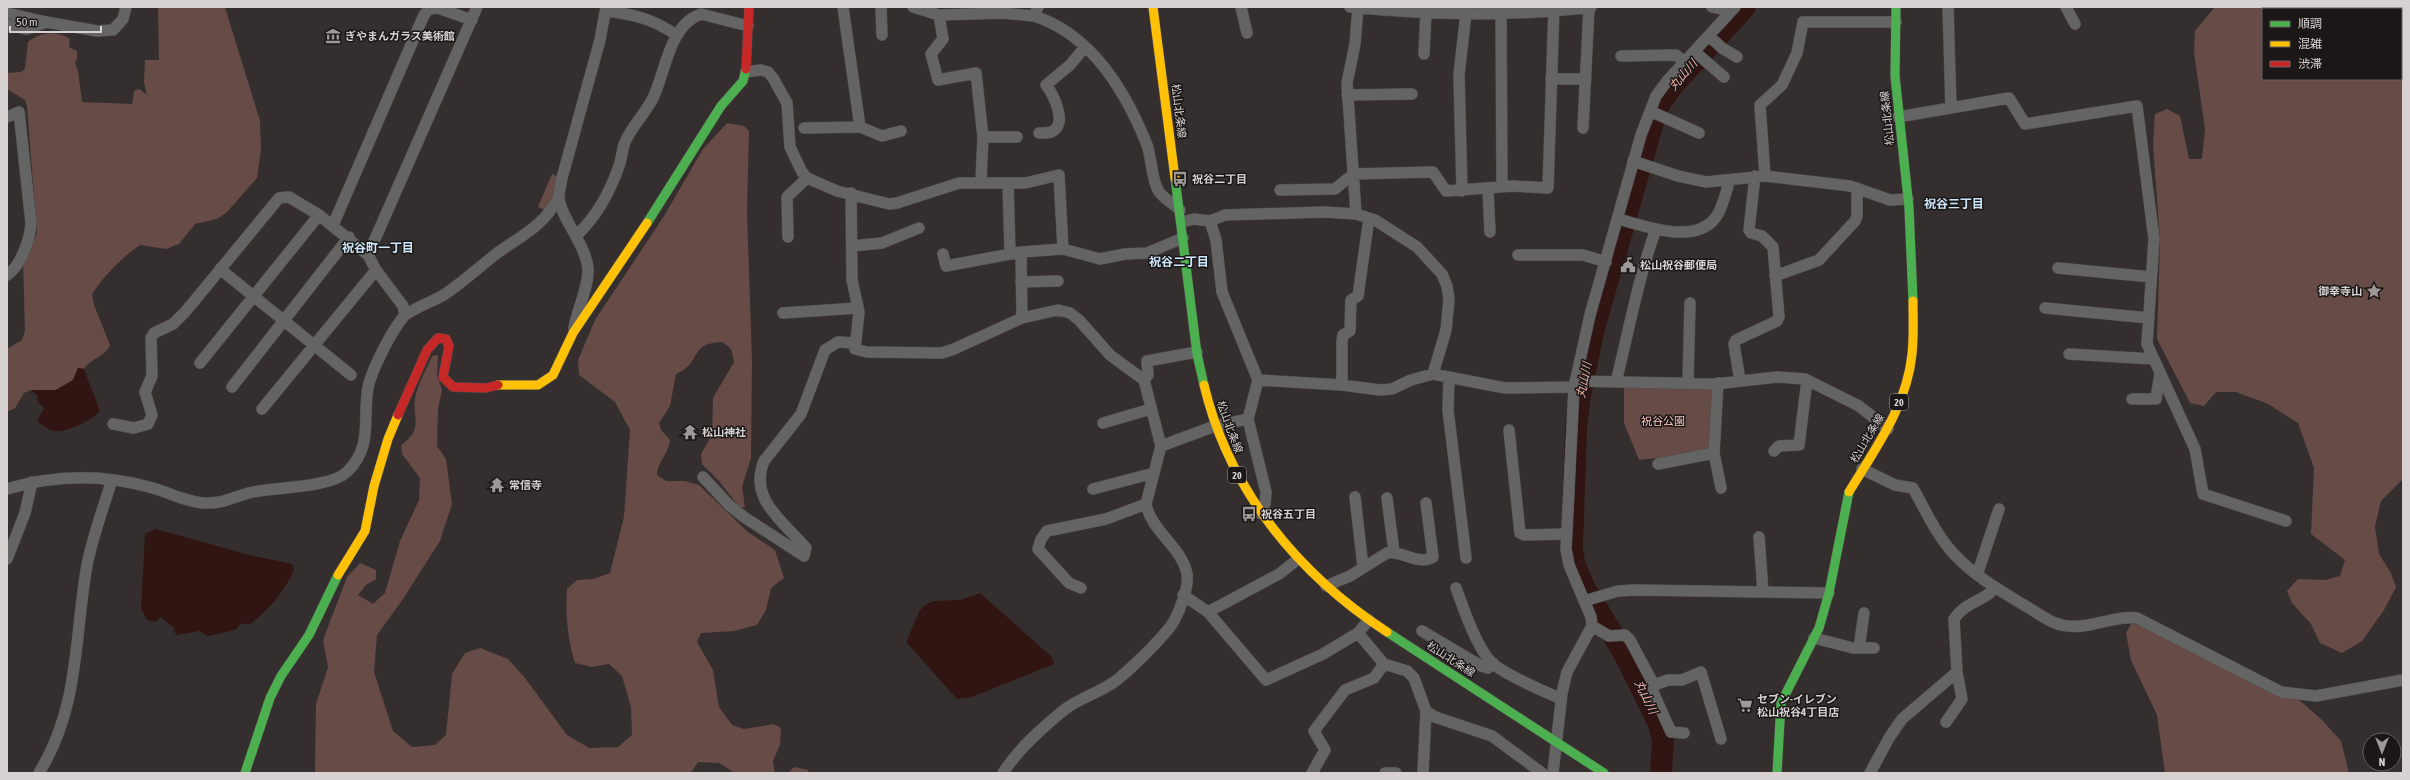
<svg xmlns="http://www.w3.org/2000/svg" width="2410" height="780" viewBox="0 0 2410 780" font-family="'Asap Condensed','Noto Sans JP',sans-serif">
  <rect width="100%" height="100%" fill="#342f2e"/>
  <path fill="#674b47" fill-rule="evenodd" d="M 158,7 L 225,7 L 260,121 L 261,149 L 257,178 L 226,213 L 217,219 L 195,224 L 179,244 L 166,249 L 140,245 C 121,258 105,275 92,294 L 94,305 L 110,345 C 105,357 91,358 84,369 L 78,368 L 73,380 L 56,390 L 31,390 L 24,393 L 15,408 L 7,412 L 7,349 L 22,340 L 25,331 L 23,261 L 37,234 L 27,106 L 25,100 L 7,89 L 7,73 L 21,72 L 25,69 L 28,42 C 40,32 57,30 70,39 L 69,47 L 77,51 L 77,59 L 75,63 L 78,71 L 82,102 L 132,104 L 134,91 L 139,89 L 147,95 L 144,82 L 145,60 L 159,60 Z
    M 2215,7 L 2403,7 L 2403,479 L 2381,501 L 2375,527 L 2379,554 L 2391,573 L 2396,587 L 2384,610 L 2362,641 L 2342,653 L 2320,643 L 2311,624 L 2292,603 L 2287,591 L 2298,579 L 2325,580 L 2340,576 L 2345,560 L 2311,534 L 2314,468 L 2298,423 L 2268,404 L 2236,392 L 2216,392 L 2204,406 L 2190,403 L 2157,339 L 2160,241 L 2153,145 L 2155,114 L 2167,109 L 2180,116 L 2189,159 L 2202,159 L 2205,129 L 2194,53 L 2195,31 ZM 2263,9 L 2401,9 L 2401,79 L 2263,79 Z
    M 727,123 L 744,126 L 749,131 L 747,212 L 752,359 L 751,458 L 742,487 L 745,507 L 740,508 L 719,481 L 702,464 L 701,454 L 712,435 L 713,398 L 734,362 L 731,349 L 723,342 C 687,343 704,362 676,374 L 670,406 L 659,423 L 661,430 L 670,440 C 668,456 658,460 657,475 L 666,481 L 685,481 L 699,485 L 748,532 L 775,550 L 784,578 L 771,588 L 766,610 L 757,625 L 734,631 L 701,633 L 697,642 L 713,670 L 719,707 L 732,725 L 744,729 L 774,724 L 781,728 L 780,745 L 773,761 L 775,773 L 735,773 L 719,763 L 698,762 L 691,773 L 315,773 L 316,704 L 328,667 L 323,640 L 347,577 L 360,563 L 376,570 L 376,579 L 366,585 L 358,595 L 373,604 L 385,593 L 400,541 L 419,500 L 420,478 L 402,454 L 401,445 C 426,428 410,416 416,394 C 419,381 427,369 432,356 L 438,355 L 437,375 L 442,390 L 438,409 L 437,446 L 446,459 L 452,504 L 440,541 L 403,599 L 377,635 L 374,672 L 393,731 L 412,747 L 435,745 L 446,735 L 452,674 L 465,653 L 480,648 L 508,659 L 525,678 L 567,735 L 589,748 L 618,747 L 632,735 L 631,707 L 622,676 L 609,664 L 592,667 L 575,663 C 568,640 565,614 567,589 L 577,580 L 593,579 L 610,573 L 624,517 L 630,430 L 615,402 L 579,375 L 578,360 L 595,320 L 664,216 L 703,149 Z
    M 552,174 L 559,177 L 558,186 L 547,211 L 538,207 Z
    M 1624,384 L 1714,386 L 1712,452 L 1639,460 L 1624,423 Z
    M 2131,624 L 2157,625 L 2287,689 L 2322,720 L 2341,741 L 2349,773 L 2165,773 L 2157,715 L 2131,660 L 2126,633 Z
    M 794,767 L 808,770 L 809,773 L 788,773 Z"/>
  <path fill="#301512" d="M 78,368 L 84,369 L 100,411 C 92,420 67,433 54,431 C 48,430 42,424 37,421 L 44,408 L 38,402 L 37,395 L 31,390 L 56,390 L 73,380 Z
    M 156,529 L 249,555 L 292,564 L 294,570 C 284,592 269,610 249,625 L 242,623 L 235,630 L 208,636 L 200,631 L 176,635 L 173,627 L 161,617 L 155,622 L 147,620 L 141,608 L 145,534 Z
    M 980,593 L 1052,657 L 1054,664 L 972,697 L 957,699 L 907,643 L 907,640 L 920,610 L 927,604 L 933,601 L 960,600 Z"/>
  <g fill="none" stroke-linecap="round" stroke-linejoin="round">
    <path stroke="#301512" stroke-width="22" d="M 1661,773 L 1663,740 L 1659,724 L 1625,655 L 1584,587 L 1574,563 L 1572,547 L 1576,428 L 1580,396 L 1593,332 L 1657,108 L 1674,84 L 1745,7"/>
    <g stroke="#514d4c" stroke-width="12">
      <path id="street" d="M 881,7 L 882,35
        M 913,7 L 939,15 L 1002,13 L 1034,16
        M 1038,7 L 1034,16 C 1091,34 1126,92 1147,145 C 1152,159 1151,177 1158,190 C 1161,197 1174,204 1180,210
        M 1241,7 L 1247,33
        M 1350,7 C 1430,15 1512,17 1591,7
        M 1712,7 L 1731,11
        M 1948,7 L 1951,108
        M 2066,7 L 2075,24
        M 606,11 C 632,14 654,19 676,35
        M 7,13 L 46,22
        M 1501,13 L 1502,187
        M 939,15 L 943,39 L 931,54 L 938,80 L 976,73 L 983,137 L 981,181
        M 7,25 L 27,29 L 46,22 L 97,31 L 113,30 L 123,19 L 126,7
        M 1709,36 L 1722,48 L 1737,57
        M 1695,52 L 1724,77
        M 1424,54 L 1426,12
        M 1621,56 L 1676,55 L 1684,62
        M 746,72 L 761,70 L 768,72 L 773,78 L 787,103 L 790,147 L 802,172 L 807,178 L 837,191 L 889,204 L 897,203 L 959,183 L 1025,183 L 1059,175 L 1063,249
        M 1551,79 L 1586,79
        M 1347,95 L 1412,94
        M 1650,111 L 1699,133
        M 7,117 L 19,112 L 31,223 C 30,239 21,266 7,275
        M 1898,117 L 2009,98 L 2025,124 L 2137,106 L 2154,239 L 2147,344 L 2195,449 L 2203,494 L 2286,521
        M 860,127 L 882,136 L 901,131
        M 804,128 L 860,127 L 843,7
        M 1583,128 L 1589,7
        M 1039,133 C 1042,133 1048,133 1051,132 C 1069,125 1053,94 1046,85 L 1070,65 L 1085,47
        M 983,137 L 1017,137
        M 1633,161 L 1678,176 L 1706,182 L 1765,176 L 1850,186 L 1890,200 L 1908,199
        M 1352,174 L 1433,172 L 1446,191 L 1513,186 L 1548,188 L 1554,7
        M 1765,176 L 1760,105 L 1782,85 L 1797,53 L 1803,22 L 1896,22
        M 1008,183 L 1010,253
        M 1488,189 L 1490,232
        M 1280,190 L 1335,189 L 1347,179 L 1353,178
        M 1462,191 L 1459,75 L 1466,13
        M 851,193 L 852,280 L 859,312 L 855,349 L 867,352 L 942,353 L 954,349 L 1022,318 L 1058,310 L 1070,313 L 1079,320 L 1110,355 L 1144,380 L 1161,446 L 1146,504 C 1151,531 1182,547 1187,574 C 1189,587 1180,610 1174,621 C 1166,635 1128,672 1114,682 C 1099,693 1079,698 1064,710 C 1042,728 1018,749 1003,773
        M 1356,214 L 1347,83 L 1355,44 L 1358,7
        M 1618,219 C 1646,226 1701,248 1719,212 C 1724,202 1726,191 1730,180
        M 1210,221 L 1225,215 L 1324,212 L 1356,214 L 1375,220 L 1417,247 L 1442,274 L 1447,286 L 1449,299 L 1446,330 L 1433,374
        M 1182,222 L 1194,219 L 1210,221 L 1216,240 L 1222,292 L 1258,380 L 1248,419 L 1266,492 L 1265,504 L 1259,513
        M 333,225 L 424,15 L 429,9 L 438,8 L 472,20
        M 577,235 C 597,216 610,192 619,166 C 622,158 622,149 625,142 C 632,126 645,114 653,98 C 666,71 669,25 701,14 L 748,26
        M 788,237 L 787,197 L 807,178
        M 852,246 L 882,243 L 919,228
        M 1021,252 L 1063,249 L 1100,259 L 1125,254 L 1147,253 L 1183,238
        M 943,254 L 946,266 L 1021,252 L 1022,318
        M 368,255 L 477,7
        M 1518,255 L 1583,255 L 1606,262
        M 2058,268 L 2151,277
        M 220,269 L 351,375
        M 1775,276 L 1819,260 L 1855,221 L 1857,216 L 1857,188
        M 1021,282 L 1058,281
        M 2045,308 L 2149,318
        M 783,313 L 858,308
        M 574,328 C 577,309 589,288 588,268 C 585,243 560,217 559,197 C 559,191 561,184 562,178 L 600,40 L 606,7
        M 2069,354 L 2154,359
        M 200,363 L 319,215
        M 1449,377 L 1448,410 L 1466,558
        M 1144,380 L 1148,375 L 1147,361 L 1197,352
        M 1258,380 L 1342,385 L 1380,390 L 1392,389 L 1411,380 L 1433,374 L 1505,388 L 1574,387
        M 1575,381 L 1715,384 L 1777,377 L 1805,379 L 1859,406 L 1888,429
        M 1740,381 L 1734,344 L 1736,340 L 1777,321 L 1779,317 L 1773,247 L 1762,236 L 1751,233 L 1749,230 L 1755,176
        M 1616,382 C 1629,330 1638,279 1656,229
        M 1688,383 L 1690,303
        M 1718,383 L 1714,453 L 1721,488
        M 1342,385 L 1342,341 L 1343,335 L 1350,331 L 1351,300 L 1358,296 L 1369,218
        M 232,387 L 349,237
        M 2132,399 L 2156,399 L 2160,373
        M 262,409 L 376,270
        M 1103,423 L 1151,409
        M 113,424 L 134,428 L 148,424 L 152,415 L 145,392 L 152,376 L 151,338 L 154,333 L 173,324 L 186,311 L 279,198 L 289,197 L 319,215 L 368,255 L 376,270 L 403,306 L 405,315
        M 1509,430 L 1520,533 L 1524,535 L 1566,534
        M 1161,446 L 1215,426 L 1248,419
        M 1774,451 L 1779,446 L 1799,445 L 1807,380
        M 1658,464 L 1714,453
        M 1862,469 L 1895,485 L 1913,488 C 1925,510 1936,534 1953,553 C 1973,575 1999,590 2024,605 C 2038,613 2052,625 2068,626 C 2092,629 2114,615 2137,618 L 2281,692 L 2316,696 L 2403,680
        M 703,477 L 729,505 L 744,517 L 804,556 L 806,548 C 784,522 748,499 764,461 L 801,414 L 825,350 L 838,342 L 855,343
        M 7,489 C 53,475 102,474 149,487 C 166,491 186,502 204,503 C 223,504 235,496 253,492 C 276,487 330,488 347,472 C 375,445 361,414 369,383 C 375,364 391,332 404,316 C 410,310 433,301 442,296 C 461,284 478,268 496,254 C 522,235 543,227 559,197
        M 1093,489 L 1154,473
        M 1355,497 L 1363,567
        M 1387,498 L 1394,552
        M 1759,537 L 1763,592
        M 7,559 L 25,513 L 32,482
        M 1977,575 L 1999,509
        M 1326,586 L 1350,576 L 1387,553 C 1402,550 1418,566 1433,557 L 1426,503
        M 1081,588 L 1069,583 L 1038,549 L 1041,539 L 1047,531 L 1106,519 L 1146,504
        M 1456,588 C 1464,610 1475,643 1490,661 C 1502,674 1544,691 1561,699
        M 1183,595 L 1208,612 L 1266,680 L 1323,654 L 1358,633
        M 1584,601 L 1618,591 L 1635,590 L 1829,593
        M 1208,612 L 1279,574 L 1297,560
        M 1369,620 L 1358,633 L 1384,664 L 1407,671 L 1414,678 L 1426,711 L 1435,717 L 1492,736 L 1542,773
        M 1592,626 L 1609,636 L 1625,635 L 1630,640 L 1654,685 L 1653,692 L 1671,732 L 1684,733
        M 1422,631 L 1481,666 L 1488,668 L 1493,663
        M 1814,638 L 1853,648 L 1874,648
        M 1859,648 L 1864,613
        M 1654,685 L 1668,680 L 1682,680 L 1701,672 L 1721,739
        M 1946,722 L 1962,699 L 1957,672
        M 39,773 C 80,706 74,639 87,565 C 93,536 103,508 112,480
        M 1312,773 L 1325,750 L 1314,731 L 1345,690 L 1374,678 L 1384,664
        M 1385,773 L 1396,773
        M 1423,773 L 1426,711
        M 1553,773 L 1562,693 L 1567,672 L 1592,626 L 1591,617 L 1569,565 L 1566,549 L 1574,387 L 1590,315 L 1641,135 L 1656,96 L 1667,81 L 1735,7
        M 1870,773 L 1889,738 L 1902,719 L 1957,672 L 1954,619 C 1963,605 1978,602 1990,593 L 1993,586"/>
    </g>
    <g stroke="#514d4c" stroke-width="10">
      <path id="fast" d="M 1896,7 L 1895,76 L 1909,208 L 1913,301
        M 1175,178 L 1197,354 L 1204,385
        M 647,223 L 721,106 L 743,81 L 746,69
        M 1387,632 L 1604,773
        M 245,773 L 270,698 L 281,676 L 309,635 L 338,575
        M 1777,773 L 1781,703 L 1819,628 L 1829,593 L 1849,492"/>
    </g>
    <g stroke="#514d4c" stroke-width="10">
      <path id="slow" d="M 1153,7 L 1175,178
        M 498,385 L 538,385 L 553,375 L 573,333 L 647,223
        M 1204,385 C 1229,490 1297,573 1387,632
        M 1849,492 C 1875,449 1907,406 1912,354 C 1914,336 1913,318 1913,301
        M 338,575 L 365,531 L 374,486 L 388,439 L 398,415"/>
    </g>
    <g stroke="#514d4c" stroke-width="10">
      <path id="jam" d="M 746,69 L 749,7
        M 398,415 L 427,350 L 438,338 L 446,339 L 449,346 L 443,377 L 453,387 L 486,388 L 498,385"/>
    </g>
    <use href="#street" stroke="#646464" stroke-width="11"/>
    <use href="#fast" stroke="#4caf50" stroke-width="9"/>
    <use href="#slow" stroke="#ffc107" stroke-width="9"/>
    <use href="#jam" stroke="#c62828" stroke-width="9"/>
  </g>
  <defs>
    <g id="museum-bare" transform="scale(1.2)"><path d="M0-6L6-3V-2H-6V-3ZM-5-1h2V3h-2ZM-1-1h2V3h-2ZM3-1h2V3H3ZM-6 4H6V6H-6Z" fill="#9e9998" stroke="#1b1716" stroke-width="2.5" paint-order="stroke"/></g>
    <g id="bus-bare" transform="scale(1.2)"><path d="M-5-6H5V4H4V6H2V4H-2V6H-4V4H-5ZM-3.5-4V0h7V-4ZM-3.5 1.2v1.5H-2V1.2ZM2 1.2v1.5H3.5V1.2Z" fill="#9e9998" stroke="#1b1716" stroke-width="2.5" paint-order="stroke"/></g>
    <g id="civic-bare" transform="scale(1.2)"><path d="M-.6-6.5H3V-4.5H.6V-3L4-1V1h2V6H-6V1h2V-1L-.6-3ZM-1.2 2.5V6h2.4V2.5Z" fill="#9e9998" stroke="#1b1716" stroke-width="2.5" paint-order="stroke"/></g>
    <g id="sight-bare" transform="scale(1.2)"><path d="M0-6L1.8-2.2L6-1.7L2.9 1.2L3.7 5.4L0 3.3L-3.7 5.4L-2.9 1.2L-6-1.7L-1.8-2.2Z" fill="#9e9998" stroke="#1b1716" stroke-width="2.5" paint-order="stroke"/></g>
    <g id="temple-bare" transform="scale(1.2)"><path d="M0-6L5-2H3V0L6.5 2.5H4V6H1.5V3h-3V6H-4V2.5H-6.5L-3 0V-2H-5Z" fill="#9e9998" stroke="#1b1716" stroke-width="2.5" paint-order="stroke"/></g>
    <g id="supermarket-bare" transform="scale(1.2)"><path d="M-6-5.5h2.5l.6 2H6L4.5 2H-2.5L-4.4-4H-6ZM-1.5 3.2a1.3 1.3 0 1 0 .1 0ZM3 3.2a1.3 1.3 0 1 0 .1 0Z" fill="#9e9998" stroke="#1b1716" stroke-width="2.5" paint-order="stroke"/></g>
  </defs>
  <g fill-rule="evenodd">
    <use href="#museum-bare" x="333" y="36"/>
    <use href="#bus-bare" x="1180" y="179"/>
    <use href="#civic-bare" x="1628" y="265"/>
    <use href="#sight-bare" x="2374" y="291"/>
    <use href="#temple-bare" x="690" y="432"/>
    <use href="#temple-bare" x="497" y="485"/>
    <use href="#bus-bare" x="1249" y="514"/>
    <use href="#supermarket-bare" x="1745" y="705"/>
  </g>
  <g text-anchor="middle" stroke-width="3" stroke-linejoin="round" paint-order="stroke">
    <g fill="#1b1716" stroke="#9f9a99" stroke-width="1">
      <rect x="1890" y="394" width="18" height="16" rx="3"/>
      <rect x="1228" y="467" width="18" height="16" rx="3"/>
    </g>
    <g font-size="10" font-weight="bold" fill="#d7d2d1">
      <text x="1899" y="406">20</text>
      <text x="1237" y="479">20</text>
    </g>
    <g font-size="11" font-weight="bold" fill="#d7d2d1" stroke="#1b1716" text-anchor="start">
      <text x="345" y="40">ぎやまんガラス美術館</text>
      <text x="1192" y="183">祝谷二丁目</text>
      <text x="1640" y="269">松山祝谷郵便局</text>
      <text x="2362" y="295" text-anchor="end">御幸寺山</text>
      <text x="702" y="436">松山神社</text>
      <text x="509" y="489">常信寺</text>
      <text x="1261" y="518">祝谷五丁目</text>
      <text x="1757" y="703">セブン-イレブン<tspan x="1757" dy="13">松山祝谷4丁目店</tspan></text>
    </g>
    <g font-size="11" fill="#d7d2d1" stroke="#1b1716">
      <text transform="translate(1179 111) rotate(83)" y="4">松山北条線</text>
      <text transform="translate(1887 118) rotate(-96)" y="4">松山北条線</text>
      <text transform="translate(1230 427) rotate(70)" y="4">松山北条線</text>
      <text transform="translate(1867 438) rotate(-59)" y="4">松山北条線</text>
      <text transform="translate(1451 659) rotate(33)" y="4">松山北条線</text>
    </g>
    <g font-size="11" fill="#fbc5bd" stroke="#1b1716">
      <text x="1663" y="425">祝谷公園</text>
    </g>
    <g font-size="12" font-style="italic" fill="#f0aea6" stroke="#1b1716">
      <text transform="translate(1683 75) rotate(-49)" y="4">丸山川</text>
      <text transform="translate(1584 380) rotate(-79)" y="4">丸山川</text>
      <text transform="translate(1646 697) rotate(64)" y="4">丸山川</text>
    </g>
    <g font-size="12" font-weight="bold" fill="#cbe5fa" stroke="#1b1716">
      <text x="1954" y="208">祝谷三丁目</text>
      <text x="378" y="252">祝谷町一丁目</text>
      <text x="1179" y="266">祝谷二丁目</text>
    </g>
  </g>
  <rect width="2410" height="780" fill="none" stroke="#d7d2d1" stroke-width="16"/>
  <rect x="2262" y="8" width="140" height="72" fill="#1b1716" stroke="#666261"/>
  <rect x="2270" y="21" width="20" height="6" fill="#4caf50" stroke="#666261"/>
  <text x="2298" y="28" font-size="12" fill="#d7d2d1">順調</text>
  <rect x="2270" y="41" width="20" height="6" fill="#ffc107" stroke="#666261"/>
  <text x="2298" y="48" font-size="12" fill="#d7d2d1">混雑</text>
  <rect x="2270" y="61" width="20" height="6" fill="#c62828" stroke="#666261"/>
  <text x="2298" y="68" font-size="12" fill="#d7d2d1">渋滞</text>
  <g transform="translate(2382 752) rotate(180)"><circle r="19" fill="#1b1716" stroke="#666261"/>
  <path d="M0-3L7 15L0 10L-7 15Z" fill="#9e9998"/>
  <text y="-6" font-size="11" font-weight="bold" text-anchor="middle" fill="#d7d2d1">N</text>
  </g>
  <path d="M10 26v6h91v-6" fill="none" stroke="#d7d2d1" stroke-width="2"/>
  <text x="16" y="26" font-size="12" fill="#d7d2d1" stroke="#1b1716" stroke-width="3" paint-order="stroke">50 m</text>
</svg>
